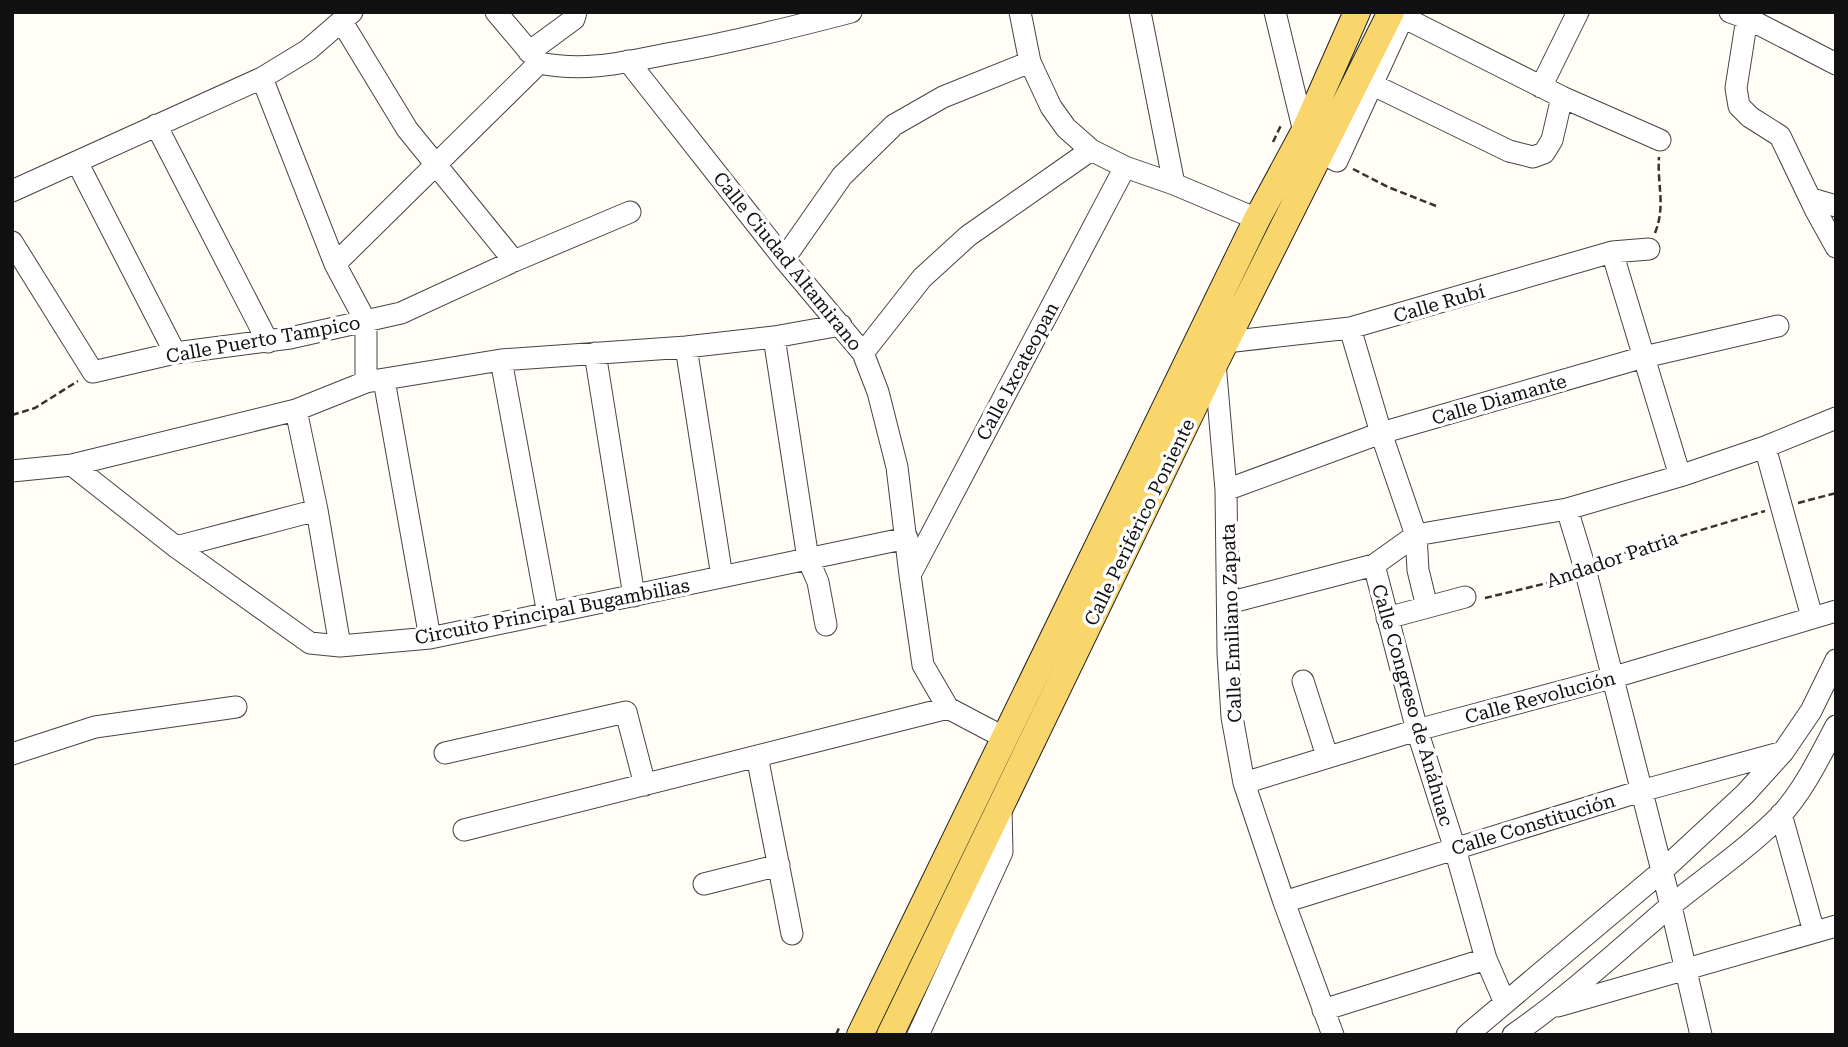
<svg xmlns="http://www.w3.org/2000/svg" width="1848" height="1047" viewBox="0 0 1848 1047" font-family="'Roboto Serif',serif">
  <rect width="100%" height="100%" fill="#fffdf5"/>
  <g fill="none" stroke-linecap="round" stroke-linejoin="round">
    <g stroke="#444" stroke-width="23">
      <path id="minor" d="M 496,12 L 539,63
        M 1020,12 L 1030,62 L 1051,107 L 1066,128 L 1091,150 L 1125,167 L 1174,184 L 1257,219
        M 1140,12 L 1174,184
        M 1275,12 L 1304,132 L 1322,153 L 1337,161 L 1403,17
        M 1393,12 L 1562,97 L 1660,140
        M 1730,12 L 1747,18 L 1836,64
        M 1747,18 L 1736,88 L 1739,106 L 1750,117 L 1780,136 L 1816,211 L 1836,247
        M 342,22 L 407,129 L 514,261
        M 529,52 L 574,19 L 576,12
        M 628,61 L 784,259 L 863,353 L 878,392 L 897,467 L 910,575 L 923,665 L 948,708 L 1003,737
        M 539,63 C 585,72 621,63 667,54 C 729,43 790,28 851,12
        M 262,78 L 335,264 L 366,322 L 366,382
        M 1361,79 L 1509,151 L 1533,157 L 1544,153 L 1552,140 L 1562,97
        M 1541,87 L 1578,12
        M 156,125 L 268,342
        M 77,162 L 175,353
        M 12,191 L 262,78 L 308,50 L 352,12
        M 1812,199 L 1836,206
        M 12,242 L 93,372 L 175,353 L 290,338 L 401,313 L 514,261 L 630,212
        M 1612,252 L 1680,476
        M 784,259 L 842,176 L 894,125 L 943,97 L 1030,62
        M 335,264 L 539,63
        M 1350,328 L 1381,433 L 1416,535 L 1418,570 L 1427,607
        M 774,337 L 808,559 L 818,582 L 826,625
        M 1226,342 L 1350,328 L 1612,252 L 1649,249
        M 686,347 L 722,577
        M 595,353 L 634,596
        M 863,353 L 922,278 L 968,236 L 1091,150
        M 501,360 L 548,614
        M 1215,363 L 1226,490 L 1228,653 L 1232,717 L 1244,783 L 1284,902 L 1333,1035
        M 384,380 L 430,638
        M 296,410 L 317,510 L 340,646
        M 1765,447 L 1812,617
        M 72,465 L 176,547 L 310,643 L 340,646 L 430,638 L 907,538
        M 12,471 L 72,465 L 296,410 L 366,382 L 501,360 L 686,347 L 774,337 L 841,325
        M 1226,490 L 1381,433 L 1644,357 L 1778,326
        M 1567,509 L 1584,565 L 1670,902 L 1701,1035
        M 176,547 L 317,510
        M 1374,565 L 1417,730 L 1455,849 L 1486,959 L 1505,1003
        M 910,575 L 1125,167
        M 1228,603 L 1374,565 L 1416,535 L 1567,509 L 1680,476 L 1765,447 L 1836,418
        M 1387,618 L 1465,597
        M 1303,681 L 1327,756
        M 445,753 L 626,712 L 645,785
        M 12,754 L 95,727 L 236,707
        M 757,756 L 792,934
        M 1244,783 L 1417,730 L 1611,678 L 1836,611
        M 1781,814 L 1814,932
        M 464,830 L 948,708
        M 704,884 L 779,865
        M 1284,902 L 1641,791 L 1783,752
        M 1558,1006 L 1836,926
        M 1323,1010 L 1486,959
        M 918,1035 L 1002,852 L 1001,809
        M 1467,1035 L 1662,871 L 1745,794 L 1783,752 L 1811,711 L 1836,660
        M 1513,1035 C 1569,996 1618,951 1669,907 C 1706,877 1746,850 1780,816 C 1804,790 1820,756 1836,726"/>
    </g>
    <g stroke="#222" stroke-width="28">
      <path id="major" d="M 860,1035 L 1257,219 L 1304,132 L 1357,12
        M 890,1035 L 1215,363 L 1391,12"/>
    </g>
    <path stroke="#333" stroke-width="2.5" stroke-dasharray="7 3.5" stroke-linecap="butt" d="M 1273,142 L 1282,123
      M 1353,169 L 1388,187 L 1436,206
      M 1655,233 C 1666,205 1657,186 1659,157
      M 12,415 L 35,408 L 78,381
      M 1798,503 L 1836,493
      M 1600,560 L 1765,511
      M 1485,598 L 1560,580 L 1569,574
      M 836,1035 L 839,1028"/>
    <use href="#minor" stroke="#fff" stroke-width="21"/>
    <use href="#major" stroke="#f9d66b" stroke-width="26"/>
  </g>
  <g text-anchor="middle" stroke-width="7" stroke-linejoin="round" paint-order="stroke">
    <g font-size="19" fill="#111" stroke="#fff">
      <text transform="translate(788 261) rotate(51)" y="7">Calle Ciudad Altamirano</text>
      <text transform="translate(1439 303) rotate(-16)" y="7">Calle Rubí</text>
      <text transform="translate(263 339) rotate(-10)" y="7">Calle Puerto Tampico</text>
      <text transform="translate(1017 371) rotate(-62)" y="7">Calle Ixcateopan</text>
      <text transform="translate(1499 399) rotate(-16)" y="7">Calle Diamante</text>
      <text transform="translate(1139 522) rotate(-64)" y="7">Calle Periférico Poniente</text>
      <text transform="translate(1612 559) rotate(-19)" y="7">Andador Patria</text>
      <text transform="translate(552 611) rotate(-11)" y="7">Circuito Principal Bugambilias</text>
      <text transform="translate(1231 623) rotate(-92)" y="7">Calle Emiliano Zapata</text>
      <text transform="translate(1540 697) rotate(-15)" y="7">Calle Revolución</text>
      <text transform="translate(1413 705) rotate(74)" y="7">Calle Congreso de Anáhuac</text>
      <text transform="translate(1533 824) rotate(-17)" y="7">Calle Constitución</text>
    </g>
  </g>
  <rect width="1848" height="1047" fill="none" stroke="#111111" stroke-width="28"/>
</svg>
